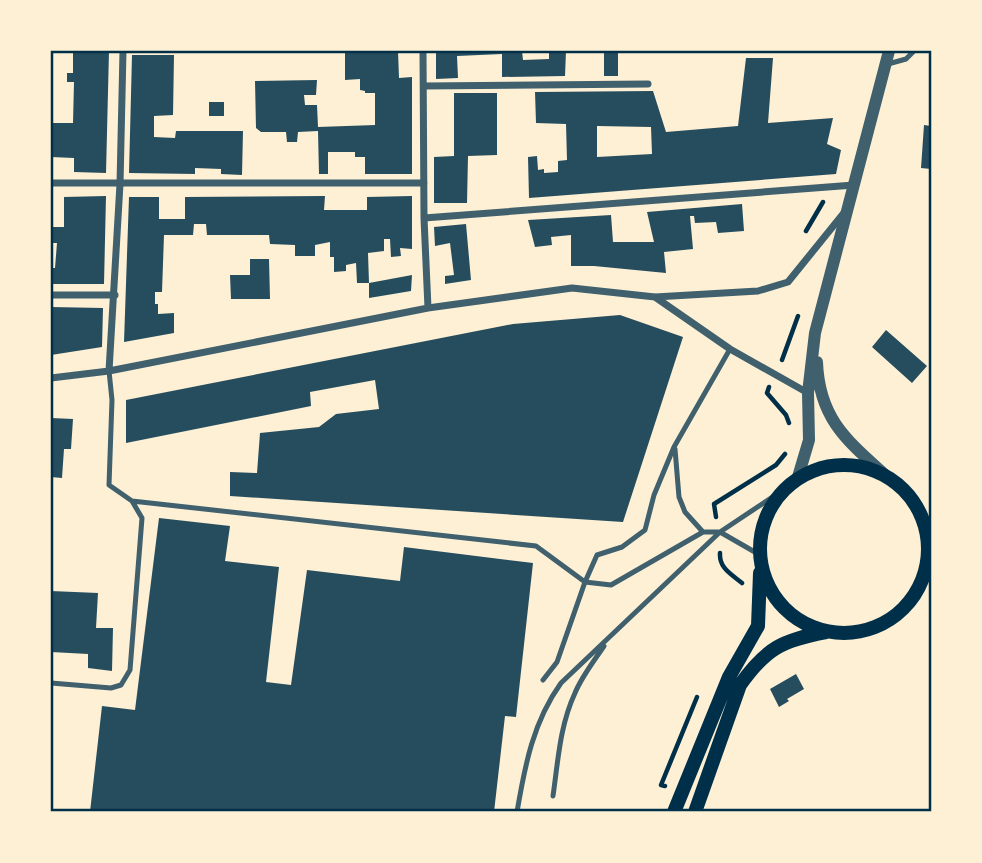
<svg xmlns="http://www.w3.org/2000/svg" width="982" height="863" viewBox="0 0 982 863" font-family="Quicksand,sans-serif">
  <rect width="100%" height="100%" fill="#fdf0d5"/>
  <path fill="#264d5e" fill-rule="evenodd" d="M 73,51 L 109,51 L 106,173 L 74,172 L 74,158 L 51,157 L 51,123 L 73,123 L 74,82 L 67,82 L 67,73 L 73,73 Z
    M 345,51 L 398,51 L 399,78 L 412,77 L 412,174 L 365,174 L 365,157 L 355,157 L 355,152 L 328,152 L 328,174 L 319,174 L 318,131 L 298,132 L 297,142 L 287,142 L 286,132 L 261,132 L 256,128 L 255,81 L 317,80 L 316,95 L 304,95 L 305,105 L 317,105 L 318,127 L 375,125 L 375,93 L 365,93 L 365,91 L 360,90 L 360,79 L 345,80 Z
    M 436,51 L 522,51 L 523,60 L 549,59 L 549,51 L 566,51 L 565,76 L 502,77 L 502,54 L 457,56 L 458,78 L 436,79 Z
    M 604,51 L 618,51 L 618,76 L 604,76 Z
    M 132,55 L 174,55 L 173,115 L 154,116 L 154,137 L 175,138 L 176,131 L 243,131 L 242,175 L 221,174 L 221,169 L 195,168 L 195,174 L 129,173 Z
    M 746,58 L 773,58 L 768,123 L 833,118 L 827,144 L 841,150 L 836,174 L 529,198 L 528,157 L 537,156 L 538,170 L 544,169 L 544,173 L 558,172 L 558,161 L 567,160 L 566,124 L 536,123 L 535,92 L 653,91 L 666,132 L 738,126 ZM 597,126 L 651,127 L 652,154 L 597,157 Z
    M 454,93 L 497,93 L 497,155 L 468,156 L 467,203 L 434,203 L 434,157 L 454,156 Z
    M 209,102 L 224,102 L 224,116 L 209,116 Z
    M 924,125 L 931,126 L 931,169 L 921,168 Z
    M 106,196 L 104,284 L 51,284 L 51,268 L 55,268 L 57,243 L 51,243 L 51,227 L 64,227 L 64,197 Z
    M 325,196 L 324,210 L 367,210 L 367,197 L 412,196 L 412,249 L 400,248 L 401,256 L 391,257 L 390,239 L 384,239 L 384,251 L 368,253 L 369,283 L 357,283 L 356,263 L 346,265 L 346,271 L 334,272 L 334,257 L 330,257 L 330,242 L 315,245 L 315,256 L 295,256 L 295,245 L 270,244 L 269,235 L 207,235 L 206,224 L 194,224 L 193,235 L 164,235 L 162,292 L 155,292 L 155,304 L 158,304 L 158,314 L 174,313 L 174,333 L 124,342 L 129,197 L 159,197 L 159,219 L 185,219 L 185,197 Z
    M 742,204 L 744,231 L 718,233 L 716,222 L 695,223 L 694,216 L 690,216 L 693,249 L 664,252 L 666,273 L 594,266 L 571,266 L 571,235 L 551,237 L 552,245 L 535,247 L 528,220 L 611,215 L 613,242 L 654,242 L 647,212 Z
    M 466,224 L 471,280 L 445,284 L 445,276 L 454,275 L 450,243 L 435,246 L 434,227 Z
    M 250,259 L 269,259 L 270,299 L 231,299 L 230,275 L 250,275 Z
    M 412,275 L 411,291 L 369,298 L 369,283 Z
    M 51,307 L 103,308 L 102,347 L 51,355 Z
    M 620,315 L 683,337 L 623,522 L 230,496 L 230,472 L 257,473 L 260,433 L 319,427 L 336,414 L 379,409 L 375,380 L 310,392 L 311,406 L 126,443 L 126,400 L 513,324 Z
    M 886,330 L 927,366 L 912,383 L 872,347 Z
    M 51,418 L 73,419 L 71,449 L 64,449 L 62,478 L 51,477 Z
    M 159,518 L 230,526 L 225,561 L 279,567 L 266,682 L 291,685 L 307,570 L 400,581 L 404,547 L 533,563 L 516,717 L 505,716 L 494,812 L 90,812 L 102,706 L 135,710 Z
    M 51,591 L 98,593 L 96,628 L 113,628 L 112,671 L 88,668 L 88,654 L 51,652 Z
    M 796,674 L 804,689 L 787,699 L 789,701 L 779,707 L 770,689 Z"/>
  <g fill="none" stroke-linecap="round" stroke-linejoin="round">
    <path stroke="#003049" stroke-width="4.5" d="M 806,231 L 823,202
      M 782,360 L 798,316
      M 769,387 L 767,393 L 786,415 L 789,423
      M 716,517 L 714,504 L 776,465 L 785,454
      M 720,553 C 719,568 731,574 742,583
      M 665,786 L 661,785 L 697,697"/>
    <path stroke="#3f606c" stroke-width="5" d="M 888,64 L 906,59 L 914,51
      M 109,371 L 112,400 L 109,485 L 132,501 L 536,546 L 585,582 L 597,555 L 622,547 L 645,530 L 654,495 L 674,447 L 730,349
      M 675,449 L 679,497 L 685,512 L 703,532
      M 543,680 L 557,662 L 585,582 L 611,585 L 703,532 L 720,532 L 760,555
      M 51,683 L 111,688 L 121,685 L 130,670 L 142,518 L 132,501
      M 553,796 C 558,761 560,725 575,693 C 582,676 594,661 604,646
      M 517,812 C 525,765 533,722 561,683 L 720,532 L 780,492"/>
    <path stroke="#3f606c" stroke-width="7" d="M 423,51 L 424,218 L 428,308
      M 424,86 L 648,84
      M 51,183 L 424,183
      M 424,218 L 854,185
      M 51,295 L 115,295
      M 655,297 L 730,349 L 808,393
      M 109,371 L 120,184 L 123,51
      M 51,378 L 109,371 L 428,308 L 572,288 L 655,297 L 758,291 L 788,282 L 843,214"/>
    <path stroke="#3f606c" stroke-width="12" d="M 817,362 C 819,417 845,439 884,474
      M 798,477 L 809,440 L 808,393 L 815,333 L 889,51"/>
    <path stroke="#003049" stroke-width="14" d="M760 549a84 84 0 1 1 168 0a84 84 0 1 1-168 0Z
      M 674,812 L 729,677 L 758,626 L 760,573
      M 695,812 L 740,685 C 766,648 783,640 826,632"/>
  </g>
  <rect width="982" height="863" fill="none" stroke="#fdf0d5" stroke-width="105"/>
  <rect x="52" y="52" width="878" height="758" fill="none" stroke="#003049" stroke-width="2.5"/>
</svg>
